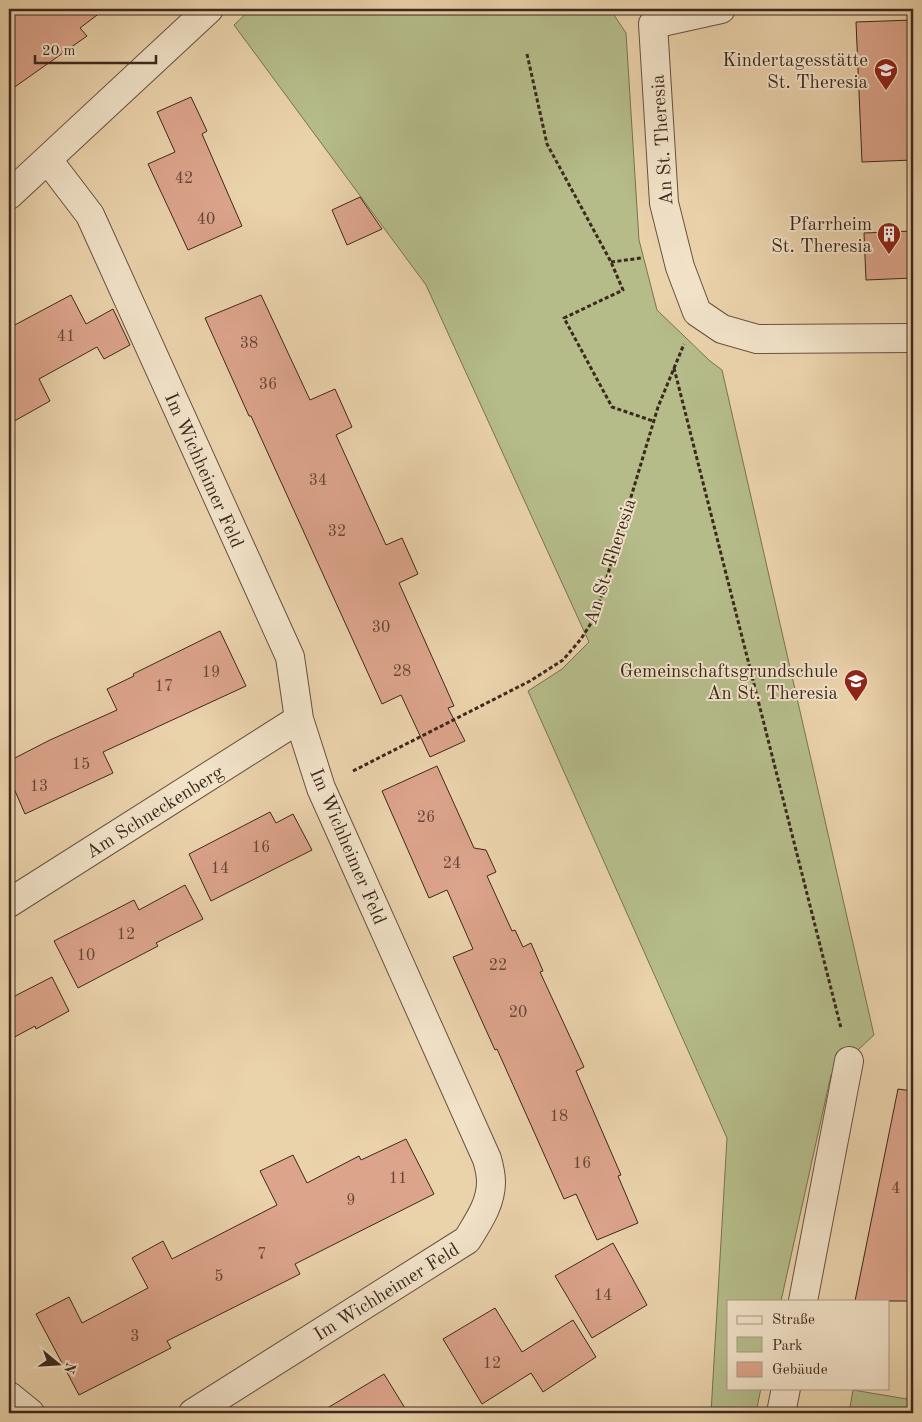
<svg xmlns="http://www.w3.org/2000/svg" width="922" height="1422" viewBox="0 0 922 1422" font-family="'Old Standard TT',serif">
  <rect width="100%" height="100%" fill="#ead2ab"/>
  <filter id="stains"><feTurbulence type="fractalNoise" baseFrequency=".004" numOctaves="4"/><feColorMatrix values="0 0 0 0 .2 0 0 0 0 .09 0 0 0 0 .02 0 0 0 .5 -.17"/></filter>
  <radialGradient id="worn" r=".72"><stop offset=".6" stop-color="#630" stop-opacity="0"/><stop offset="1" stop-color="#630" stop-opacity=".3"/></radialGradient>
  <path fill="#b5bc8a" stroke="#797254" d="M 251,9 L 610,9 L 626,33 L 639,240 L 657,310 L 710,361 L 722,370 L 874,1035 L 831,1075 L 781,1301 L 728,1301 L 728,1388 L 761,1388 L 756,1413 L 711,1413 L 727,1138 L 528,691 L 562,669 L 589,642 L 426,285 L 234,25 Z
    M 853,1390 L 913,1400 L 913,1413 L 849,1413 Z"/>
  <path fill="#dca48b" stroke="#3d281e" d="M 9,9 L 105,9 L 80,28 L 87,36 L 9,91 Z
    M 913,20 L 913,160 L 862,162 L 856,22 Z
    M 191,97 L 207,131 L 202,134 L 242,226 L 188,250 L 148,164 L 175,152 L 157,112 Z
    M 360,197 L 382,229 L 347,245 L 332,210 Z
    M 913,231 L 913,278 L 866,280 L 864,233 Z
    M 71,295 L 86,324 L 113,309 L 130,345 L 104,359 L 97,347 L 39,379 L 50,401 L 9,424 L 9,323 L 11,327 Z
    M 261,295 L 310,400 L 335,389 L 352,427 L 336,435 L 386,545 L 402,538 L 418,574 L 399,583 L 454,706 L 448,708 L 465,741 L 430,757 L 401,695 L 382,704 L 251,416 L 249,416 L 205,318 Z
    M 220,631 L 246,686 L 103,752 L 113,773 L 25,814 L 9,777 L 9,761 L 50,740 L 117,710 L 107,689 L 134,676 L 133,674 Z
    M 437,766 L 474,848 L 486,850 L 496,872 L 487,876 L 512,931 L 515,930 L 523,947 L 531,943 L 543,971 L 540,972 L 584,1067 L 576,1071 L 621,1175 L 618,1176 L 638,1223 L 597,1240 L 576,1194 L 564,1199 L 497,1049 L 495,1050 L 453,957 L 473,949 L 447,890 L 429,898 L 382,791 Z
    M 270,812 L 276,823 L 293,814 L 312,850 L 211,901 L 189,854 Z
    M 185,885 L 203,919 L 156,943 L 158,946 L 78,988 L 54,941 L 134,900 L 139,910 Z
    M 52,977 L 69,1011 L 36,1029 L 35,1026 L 9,1040 L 9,999 Z
    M 898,1089 L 913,1091 L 913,1301 L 855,1301 Z
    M 406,1139 L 434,1194 L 295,1264 L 300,1274 L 167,1341 L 171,1348 L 79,1395 L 36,1314 L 69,1297 L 82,1323 L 148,1288 L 132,1258 L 163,1241 L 172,1259 L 277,1205 L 260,1171 L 293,1155 L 307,1183 L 359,1156 L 361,1160 Z
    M 613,1243 L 647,1305 L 592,1338 L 555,1276 Z
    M 495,1308 L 522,1352 L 573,1320 L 596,1357 L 543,1392 L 531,1373 L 482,1404 L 443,1339 Z
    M 384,1374 L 408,1413 L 319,1413 Z"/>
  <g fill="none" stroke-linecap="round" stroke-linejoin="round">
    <g stroke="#685241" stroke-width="30">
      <path id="minor" d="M 653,24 L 664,203 L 680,267 L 697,312 L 722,329 L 757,339 L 913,338
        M 653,24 L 721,9
        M 48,160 L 90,215 L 290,657 L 299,719 L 321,788 L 487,1159 C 489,1166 491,1174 491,1182 C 491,1204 478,1222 467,1240 L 193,1413
        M 9,195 L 209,9
        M 9,903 L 299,719
        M 803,1301 L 849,1061
        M 9,1396 L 30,1413
        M 781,1413 L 786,1388"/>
    </g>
    <path stroke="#3d281e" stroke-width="3" stroke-dasharray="4 2.5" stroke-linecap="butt" d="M 527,54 L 547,144 L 611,262 L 623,290 L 564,318 L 612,407 L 653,421
      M 611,262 L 641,258
      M 674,368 L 841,1028
      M 353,771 L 530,681 L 563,660 L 581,639 L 595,617 L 658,407 L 684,344"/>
    <use href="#minor" stroke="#f1e2c8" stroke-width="28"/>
  </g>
  <defs>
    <g id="school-pin" transform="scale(1.25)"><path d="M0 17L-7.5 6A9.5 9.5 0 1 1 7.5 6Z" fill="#8f2418" stroke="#f1e2c8"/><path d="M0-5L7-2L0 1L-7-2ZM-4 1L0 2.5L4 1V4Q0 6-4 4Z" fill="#fff"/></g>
    <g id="building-pin" transform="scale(1.25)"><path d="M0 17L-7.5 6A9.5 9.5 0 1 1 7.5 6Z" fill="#8f2418" stroke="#f1e2c8"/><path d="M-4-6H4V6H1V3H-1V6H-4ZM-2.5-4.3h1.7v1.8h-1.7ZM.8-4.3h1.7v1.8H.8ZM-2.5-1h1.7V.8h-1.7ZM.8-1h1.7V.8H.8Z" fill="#fff"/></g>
  </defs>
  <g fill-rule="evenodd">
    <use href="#school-pin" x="886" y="70"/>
    <use href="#building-pin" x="889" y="234"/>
    <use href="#school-pin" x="856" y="681"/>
  </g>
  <g text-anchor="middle" stroke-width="4" stroke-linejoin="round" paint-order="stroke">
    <g font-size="16" fill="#654739">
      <text x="184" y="183">42</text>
      <text x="206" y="224">40</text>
      <text x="66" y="341">41</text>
      <text x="249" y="348">38</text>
      <text x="268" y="389">36</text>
      <text x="318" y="485">34</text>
      <text x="337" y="536">32</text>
      <text x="381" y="632">30</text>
      <text x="402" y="676">28</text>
      <text x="211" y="677">19</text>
      <text x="164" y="691">17</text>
      <text x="81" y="769">15</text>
      <text x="39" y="791">13</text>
      <text x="426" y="822">26</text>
      <text x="261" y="852">16</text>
      <text x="452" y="868">24</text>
      <text x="220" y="873">14</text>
      <text x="126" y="939">12</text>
      <text x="86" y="960">10</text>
      <text x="498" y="970">22</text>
      <text x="518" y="1017">20</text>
      <text x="559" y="1121">18</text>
      <text x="582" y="1168">16</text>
      <text x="398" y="1183">11</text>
      <text x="896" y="1193">4</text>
      <text x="351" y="1205">9</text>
      <text x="262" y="1259">7</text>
      <text x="219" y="1281">5</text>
      <text x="603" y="1300">14</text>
      <text x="135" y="1341">3</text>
      <text x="492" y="1368">12</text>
    </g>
    <g font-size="19" fill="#3d281e" stroke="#f1e2c8" text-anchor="end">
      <text x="868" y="66">Kindertagesstätte<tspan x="868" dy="22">St. Theresia</tspan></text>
      <text x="872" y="230">Pfarrheim<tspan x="872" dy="22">St. Theresia</tspan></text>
      <text x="838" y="677">Gemeinschaftsgrundschule<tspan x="838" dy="22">An St. Theresia</tspan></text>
    </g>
    <g font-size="19" fill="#3d281e" stroke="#f1e2c8">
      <text transform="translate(661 140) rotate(-94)" y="7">An St. Theresia</text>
      <text transform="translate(205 470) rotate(66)" y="7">Im Wichheimer Feld</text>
      <text transform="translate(609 561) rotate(-72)" y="7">An St. Theresia</text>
      <text transform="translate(154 811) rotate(-32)" y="7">Am Schneckenberg</text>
      <text transform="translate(349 846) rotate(67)" y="7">Im Wichheimer Feld</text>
      <text transform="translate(386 1291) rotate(-32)" y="7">Im Wichheimer Feld</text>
    </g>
  </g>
  <rect width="922" height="1422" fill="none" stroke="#ead2ab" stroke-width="30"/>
  <rect x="10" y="10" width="902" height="1402" fill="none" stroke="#3d281e" stroke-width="2.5"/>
  <rect x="15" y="15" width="892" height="1392" fill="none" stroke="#3d281e"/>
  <rect x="727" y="1300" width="162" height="90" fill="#f1e2c8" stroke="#a99884"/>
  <rect x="737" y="1316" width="25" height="8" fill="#f1e2c8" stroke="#a99884"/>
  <text x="772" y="1324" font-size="15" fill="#3d281e">Straße</text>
  <rect x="737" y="1337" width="25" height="15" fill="#b5bc8a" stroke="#a99884"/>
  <text x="772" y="1350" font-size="15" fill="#3d281e">Park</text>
  <rect x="737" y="1362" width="25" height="15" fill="#dca48b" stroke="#a99884"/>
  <text x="772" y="1374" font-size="15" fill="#3d281e">Gebäude</text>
  <g transform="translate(58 1364) rotate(108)" stroke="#f1e2c8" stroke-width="4" paint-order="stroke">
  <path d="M0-4L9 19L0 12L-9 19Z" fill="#3d281e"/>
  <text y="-8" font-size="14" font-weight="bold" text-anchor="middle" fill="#3d281e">N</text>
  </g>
  <path d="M35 55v8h121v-8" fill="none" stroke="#3d281e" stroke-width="2.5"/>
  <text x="42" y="55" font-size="15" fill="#3d281e" stroke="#f1e2c8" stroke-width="4" paint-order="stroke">20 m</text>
  <rect width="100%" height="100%" filter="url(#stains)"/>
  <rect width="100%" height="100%" fill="url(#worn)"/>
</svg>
